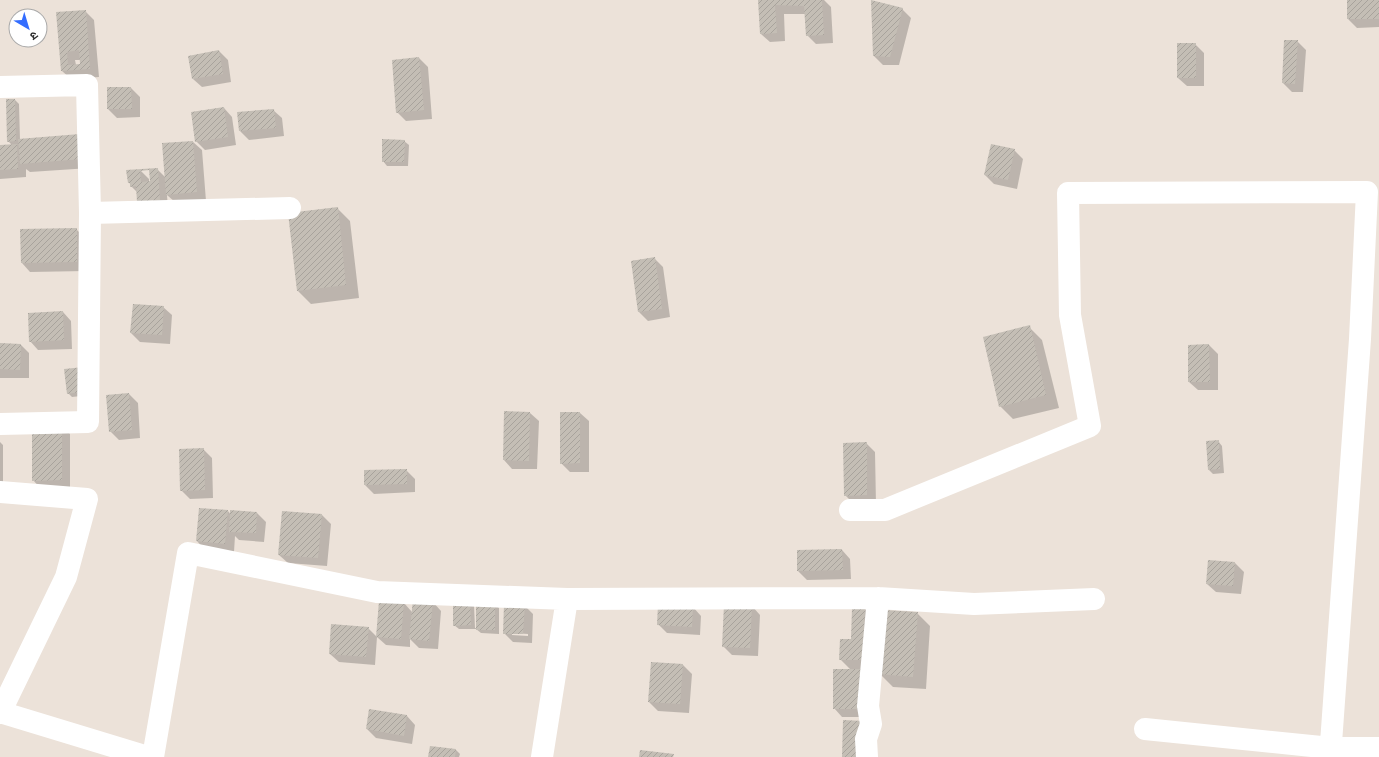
<svg xmlns="http://www.w3.org/2000/svg" width="1379" height="757" viewBox="0 0 1379 757" font-family="'PT Sans Narrow','Noto Sans Devanagari',sans-serif">
  <defs>
    <pattern id="building-hatch" width="6" height="6" patternUnits="userSpaceOnUse"><rect width="6" height="6" fill="#c4beb5"/><path d="M-1 1l2-2M0 6l6-6M5 7l2-2" fill="none" stroke="#a8a39c"/></pattern>
  </defs>
  <rect width="100%" height="100%" fill="#ece2d9"/>
  <path fill="#0003" fill-rule="evenodd" d="M 759,0 L 824,0 L 831,7 L 833,43 L 816,44 L 807,35 L 806,14 L 784,14 L 785,41 L 770,42 L 761,34 Z
    M 1348,0 L 1379,0 L 1379,27 L 1357,28 L 1348,19 Z
    M 902,9 L 911,18 L 899,65 L 883,65 L 874,56 Z
    M 85,11 L 94,20 L 99,77 L 71,79 L 62,71 L 58,13 ZM 75,60 L 81,60 L 81,65 L 76,65 Z
    M 1297,41 L 1306,50 L 1303,92 L 1292,92 L 1283,83 Z
    M 1195,44 L 1204,53 L 1204,86 L 1187,86 L 1178,78 Z
    M 219,51 L 228,60 L 231,82 L 202,87 L 193,79 Z
    M 419,58 L 428,67 L 432,119 L 406,121 L 397,112 Z
    M 131,88 L 140,97 L 140,117 L 117,118 L 108,109 Z
    M 15,100 L 19,104 L 20,140 L 80,135 L 90,168 L 30,172 L 26,169 L 26,177 L 0,179 L 0,146 L 12,145 L 8,141 Z
    M 224,108 L 232,117 L 236,145 L 205,150 L 196,141 Z
    M 273,110 L 282,118 L 284,136 L 249,140 L 240,131 Z
    M 404,141 L 409,145 L 408,166 L 387,166 L 383,161 Z
    M 193,142 L 202,150 L 206,201 L 176,203 L 167,195 L 168,208 L 137,192 L 131,186 L 129,182 L 140,170 L 149,179 L 149,182 L 151,182 L 157,169 L 165,177 Z
    M 1014,150 L 1023,159 L 1017,189 L 994,184 L 985,175 Z
    M 337,208 L 350,221 L 359,298 L 311,304 L 298,291 Z
    M 76,229 L 85,238 L 86,271 L 30,272 L 22,263 L 21,230 Z
    M 654,258 L 663,267 L 670,317 L 648,321 L 639,312 L 632,261 Z
    M 134,305 L 163,307 L 172,315 L 170,344 L 140,342 L 131,333 Z
    M 63,312 L 71,321 L 72,349 L 38,350 L 30,341 Z
    M 1029,327 L 1042,340 L 1059,408 L 1013,419 L 1000,406 Z
    M 0,344 L 21,345 L 29,353 L 29,378 L 0,378 Z
    M 1209,345 L 1218,354 L 1218,390 L 1198,390 L 1189,382 Z
    M 65,370 L 90,395 L 72,397 L 68,393 Z
    M 129,394 L 138,403 L 140,438 L 119,440 L 110,431 Z
    M 530,413 L 539,421 L 537,469 L 512,469 L 504,460 Z
    M 580,413 L 589,421 L 589,472 L 570,472 L 561,463 Z
    M 62,425 L 70,434 L 70,489 L 41,489 L 33,480 Z
    M 1218,441 L 1222,446 L 1224,473 L 1213,474 L 1209,470 Z
    M 0,442 L 3,445 L 3,496 L 0,496 Z
    M 866,443 L 875,452 L 876,504 L 854,504 L 845,495 Z
    M 203,449 L 212,458 L 213,498 L 190,499 L 181,490 Z
    M 406,470 L 415,479 L 415,492 L 374,494 L 365,485 Z
    M 228,511 L 231,515 L 231,512 L 257,513 L 266,522 L 264,542 L 239,540 L 235,536 L 234,552 L 205,550 L 197,541 Z
    M 322,515 L 331,524 L 327,566 L 288,563 L 279,555 Z
    M 842,550 L 850,559 L 851,579 L 807,580 L 798,571 Z
    M 1235,563 L 1244,572 L 1241,594 L 1216,592 L 1207,584 Z
    M 454,601 L 474,605 L 475,628 L 477,628 L 495,604 L 499,608 L 499,634 L 481,633 L 476,629 L 459,629 L 454,625 Z
    M 433,602 L 441,611 L 438,649 L 419,648 L 410,639 L 410,647 L 386,645 L 377,637 L 404,603 L 412,612 Z
    M 524,605 L 533,614 L 532,643 L 513,642 L 504,633 ZM 512,633 L 528,634 L 528,636 L 512,635 Z
    M 752,606 L 760,615 L 758,656 L 732,655 L 723,646 Z
    M 693,607 L 701,616 L 700,635 L 667,633 L 658,624 Z
    M 865,609 L 874,618 L 875,717 L 842,717 L 834,708 L 851,670 L 840,659 L 852,640 Z
    M 917,613 L 930,626 L 926,689 L 893,687 L 880,674 Z
    M 368,628 L 377,637 L 375,665 L 339,662 L 330,654 Z
    M 652,663 L 683,665 L 692,674 L 689,713 L 658,711 L 649,702 Z
    M 407,716 L 415,725 L 412,744 L 376,738 L 367,729 Z
    M 456,750 L 460,754 L 459,757 L 429,757 Z"/>
  <path fill="url(#building-hatch)" fill-rule="evenodd" d="M 758,0 L 822,0 L 824,35 L 806,36 L 804,6 L 775,5 L 777,33 L 760,34 Z
    M 871,0 L 903,8 L 890,57 L 873,56 Z
    M 1347,0 L 1379,0 L 1379,19 L 1347,19 Z
    M 86,10 L 90,69 L 61,71 L 56,12 ZM 79,50 L 80,64 L 68,65 L 67,52 Z
    M 1284,40 L 1298,40 L 1295,84 L 1282,83 Z
    M 1177,43 L 1196,43 L 1196,78 L 1177,78 Z
    M 219,50 L 223,74 L 192,79 L 188,56 Z
    M 419,57 L 424,110 L 396,113 L 392,60 Z
    M 107,87 L 131,87 L 132,109 L 107,109 Z
    M 6,99 L 15,99 L 16,141 L 7,142 Z
    M 224,107 L 228,137 L 195,142 L 191,112 Z
    M 274,109 L 276,128 L 239,131 L 237,112 Z
    M 80,134 L 82,159 L 20,164 L 18,139 Z
    M 382,139 L 405,140 L 404,162 L 382,162 Z
    M 193,141 L 197,192 L 166,195 L 162,143 Z
    M 17,144 L 18,169 L 0,170 L 0,145 Z
    M 991,144 L 1015,149 L 1008,180 L 984,175 Z
    M 158,168 L 160,200 L 137,202 L 136,186 L 130,187 L 130,183 L 128,183 L 126,170 ZM 149,170 L 150,181 L 141,182 L 140,171 Z
    M 338,207 L 346,285 L 297,291 L 288,213 Z
    M 77,228 L 77,262 L 21,263 L 20,229 Z
    M 655,257 L 662,309 L 638,312 L 631,261 Z
    M 133,304 L 164,306 L 162,335 L 130,333 Z
    M 63,311 L 64,340 L 29,342 L 28,313 Z
    M 1030,325 L 1046,395 L 999,407 L 983,337 Z
    M 0,343 L 21,344 L 20,370 L 0,369 Z
    M 1209,344 L 1210,382 L 1188,382 L 1188,345 Z
    M 84,367 L 87,391 L 67,394 L 64,369 Z
    M 129,393 L 132,430 L 109,432 L 106,395 Z
    M 504,411 L 530,412 L 529,461 L 503,460 Z
    M 560,412 L 580,412 L 580,463 L 560,464 Z
    M 32,424 L 62,424 L 62,480 L 32,481 Z
    M 1219,440 L 1220,469 L 1208,470 L 1206,441 Z
    M 867,442 L 867,495 L 844,496 L 843,443 Z
    M 204,448 L 205,490 L 180,491 L 179,449 Z
    M 407,469 L 407,484 L 364,485 L 364,470 Z
    M 199,508 L 228,510 L 225,544 L 196,541 Z
    M 230,510 L 257,512 L 256,533 L 229,532 Z
    M 282,511 L 322,514 L 318,558 L 278,555 Z
    M 842,549 L 843,570 L 797,571 L 797,550 Z
    M 1208,560 L 1235,562 L 1233,586 L 1206,584 Z
    M 413,599 L 433,601 L 429,641 L 409,639 Z
    M 470,599 L 471,625 L 453,626 L 453,600 Z
    M 379,601 L 404,602 L 401,639 L 376,637 Z
    M 476,603 L 495,603 L 495,630 L 476,630 Z
    M 504,604 L 525,604 L 523,634 L 503,634 Z
    M 658,604 L 693,606 L 692,627 L 657,625 Z
    M 724,604 L 752,605 L 750,648 L 722,647 Z
    M 852,608 L 865,608 L 863,660 L 839,660 L 840,639 L 851,639 Z
    M 884,610 L 918,612 L 913,677 L 879,674 Z
    M 331,624 L 369,627 L 366,657 L 329,654 Z
    M 651,662 L 683,664 L 680,704 L 648,702 Z
    M 833,669 L 867,669 L 866,709 L 833,709 Z
    M 369,709 L 407,715 L 404,736 L 366,729 Z
    M 843,720 L 864,721 L 862,757 L 842,757 Z
    M 430,746 L 456,749 L 455,757 L 428,757 Z
    M 640,750 L 674,754 L 673,757 L 639,757 Z"/>
  <g fill="none" stroke-linecap="round" stroke-linejoin="round">
    <path stroke="#fff" stroke-width="22" d="M 0,87 L 87,85 L 90,213 L 88,422 L 0,424
      M 90,213 L 290,208
      M 0,492 L 87,499 L 66,577 L 0,713
      M 850,510 L 885,510 L 1090,426 L 1070,315 L 1068,193 L 1367,192 L 1360,339 L 1330,757
      M 567,599 L 878,598 L 974,604 L 1094,599
      M 0,712 L 148,757
      M 1145,729 L 1331,748 L 1379,748
      M 153,757 L 188,553 L 377,592 L 567,599 L 542,757
      M 867,757 L 866,739 L 871,724 L 868,706 L 878,598"/>
  </g>
  <g transform="translate(28 28) rotate(142)"><circle r="19" fill="#ffffff" stroke="#a9a9a9"/>
  <path d="M0-3L7 15L0 10L-7 15Z" fill="#336dff"/>
  <text y="-6" font-size="11" font-weight="bold" text-anchor="middle" fill="#292929">उ</text>
  </g>
</svg>
